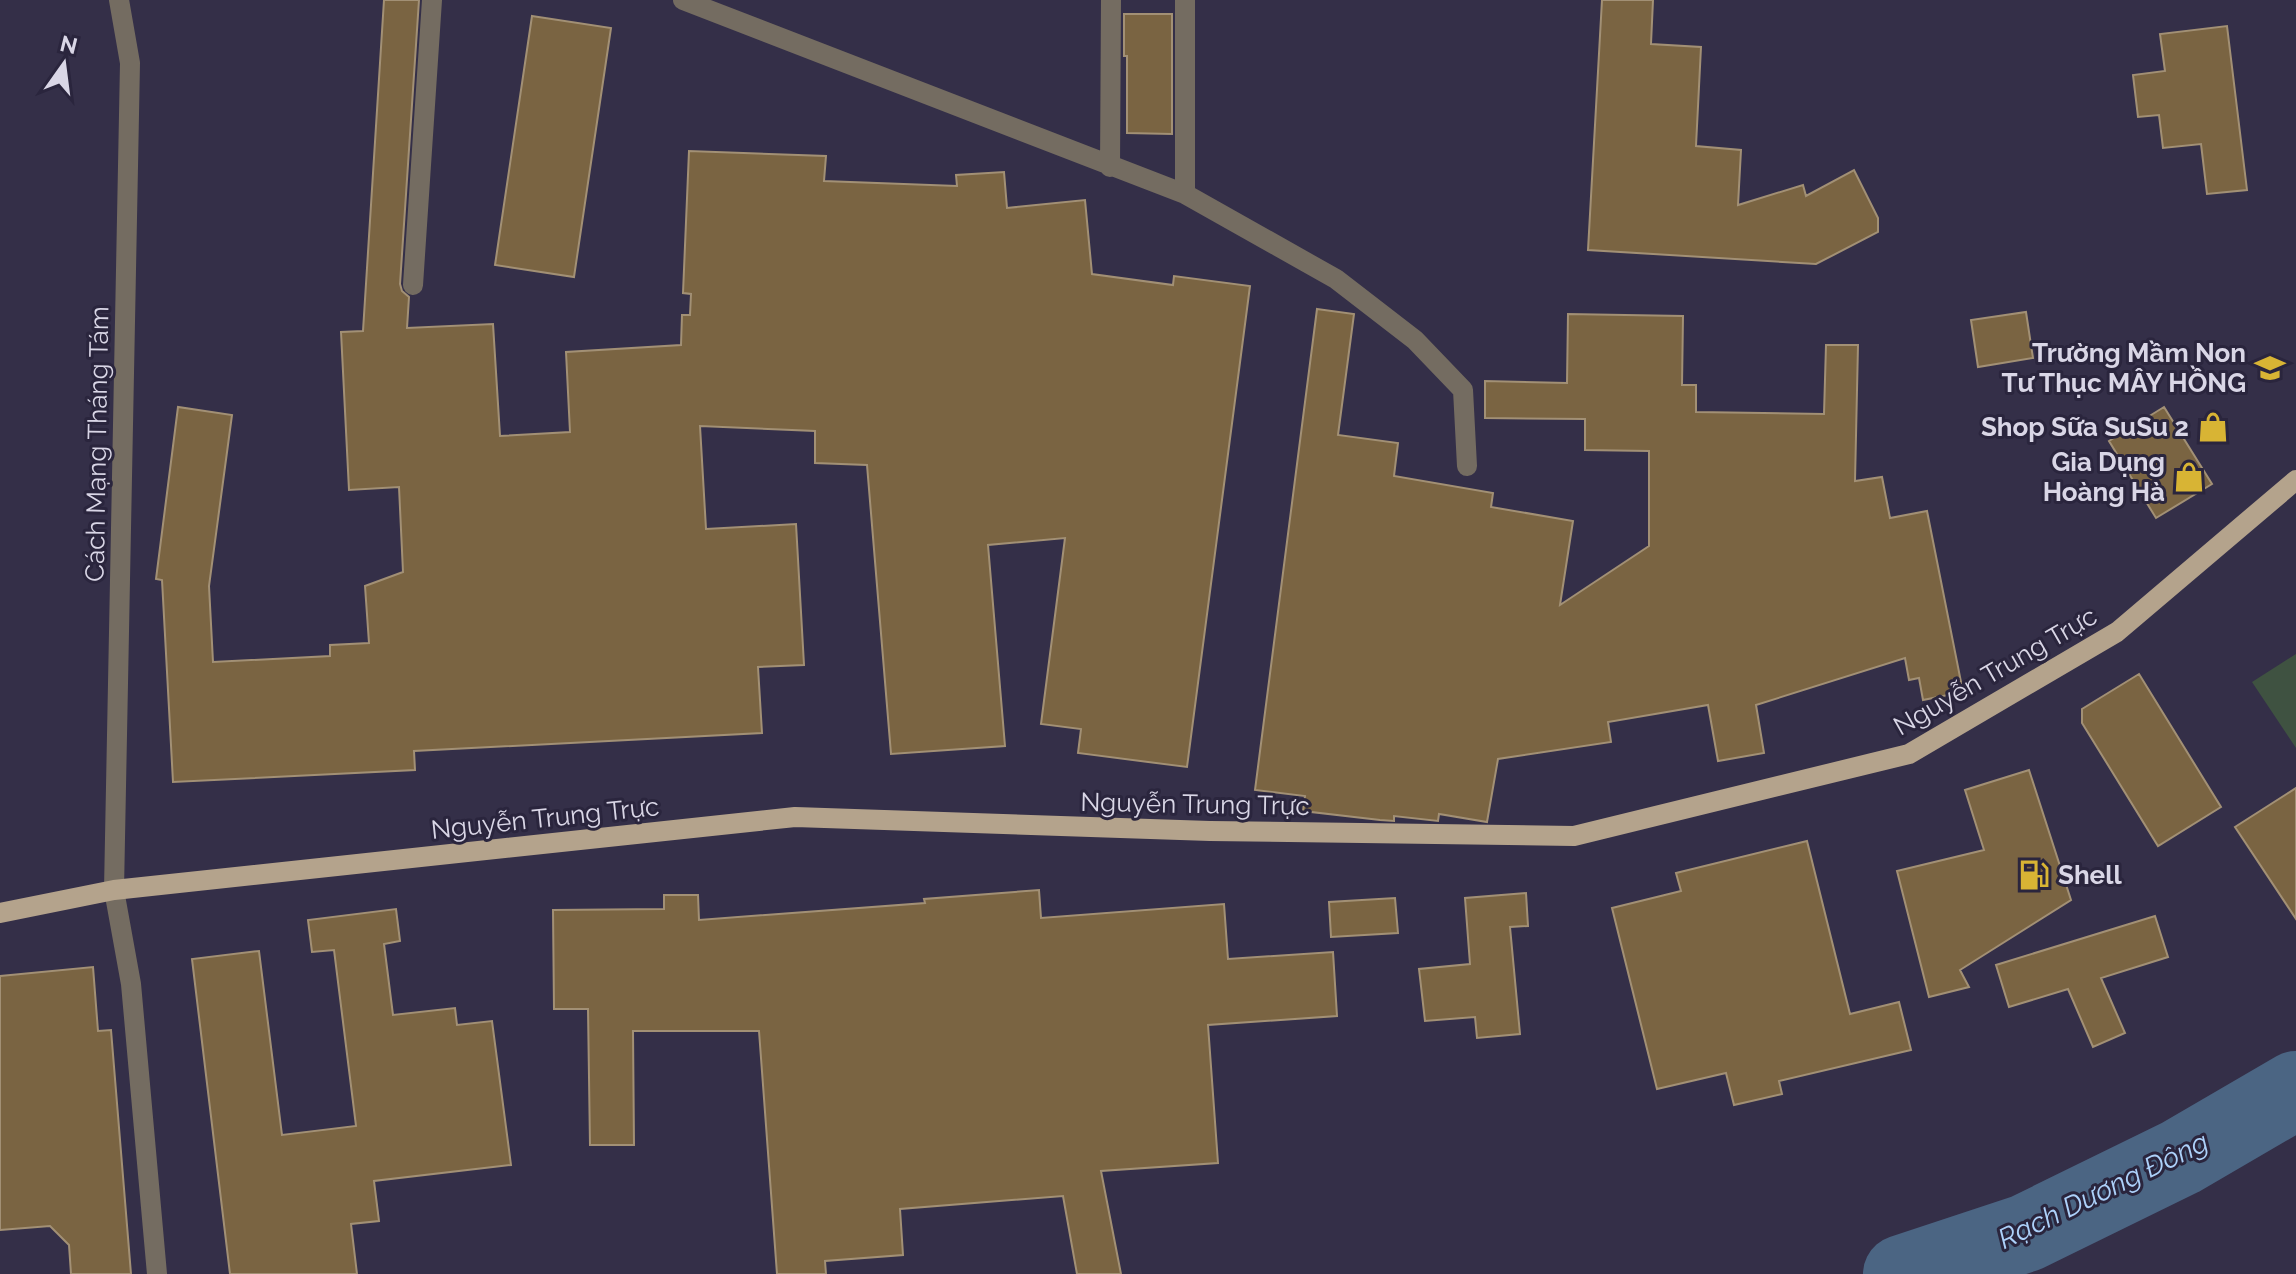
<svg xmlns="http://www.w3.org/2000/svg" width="2296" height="1274" viewBox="0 0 2296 1274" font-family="Raleway,sans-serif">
  <rect width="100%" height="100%" fill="#342f48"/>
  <path fill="#3f5241" d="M 2296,654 L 2296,748 L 2252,682 Z"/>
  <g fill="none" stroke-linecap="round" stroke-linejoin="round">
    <path stroke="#4b6583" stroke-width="78" d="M 1902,1274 L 2026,1233 L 2181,1157 L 2296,1090"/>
  </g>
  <path fill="#7a6442" stroke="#a29075" stroke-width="2" d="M 384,0 L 419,0 L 400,284 L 402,291 L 409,297 L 407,328 L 493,324 L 500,436 L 570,432 L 566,352 L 681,345 L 682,315 L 690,315 L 691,294 L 683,293 L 689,151 L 826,156 L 824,181 L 957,186 L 956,175 L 1004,172 L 1007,208 L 1085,200 L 1092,274 L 1173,285 L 1174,276 L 1250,286 L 1187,767 L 1078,753 L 1081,729 L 1041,724 L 1065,538 L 988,545 L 1005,746 L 891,754 L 867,465 L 815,463 L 815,431 L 700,426 L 706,529 L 796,524 L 804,665 L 758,667 L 762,733 L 414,751 L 415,770 L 173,782 L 162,580 L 156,579 L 178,407 L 232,415 L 209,586 L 213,662 L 330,656 L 330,645 L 369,643 L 365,586 L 403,572 L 399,487 L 349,490 L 341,332 L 363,331 Z
    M 1602,0 L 1653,0 L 1651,44 L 1701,47 L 1696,146 L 1741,150 L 1738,205 L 1803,185 L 1806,196 L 1854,170 L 1878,218 L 1878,232 L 1816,264 L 1588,250 Z
    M 1124,14 L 1172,14 L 1172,134 L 1127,133 L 1127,56 L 1124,56 Z
    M 532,16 L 611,28 L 574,277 L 495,265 Z
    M 2227,26 L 2247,190 L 2207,194 L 2201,144 L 2163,148 L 2159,115 L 2138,117 L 2133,75 L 2165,71 L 2160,34 Z
    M 1317,309 L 1354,314 L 1338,435 L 1398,443 L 1394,476 L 1493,493 L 1491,507 L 1573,521 L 1560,605 L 1649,546 L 1649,451 L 1585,450 L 1585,419 L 1485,418 L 1485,381 L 1567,383 L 1568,314 L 1683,316 L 1682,385 L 1696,385 L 1696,412 L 1824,414 L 1826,345 L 1858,345 L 1855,481 L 1882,477 L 1890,518 L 1927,511 L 1963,692 L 1923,700 L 1919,678 L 1909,680 L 1905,658 L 1756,705 L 1764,753 L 1718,761 L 1708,705 L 1608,722 L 1611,742 L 1498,759 L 1487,822 L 1439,814 L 1438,821 L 1394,816 L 1394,821 L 1380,820 L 1303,811 L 1305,796 L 1255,790 Z
    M 2026,312 L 2033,358 L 1978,367 L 1971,320 Z
    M 2164,407 L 2212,484 L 2156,518 L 2109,441 Z
    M 2139,674 L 2221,807 L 2158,846 L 2082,723 L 2082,709 Z
    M 2029,770 L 2071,900 L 1960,970 L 1969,987 L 1929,997 L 1897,871 L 1984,850 L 1965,790 Z
    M 2296,788 L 2296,919 L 2235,827 Z
    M 1807,841 L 1850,1014 L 1899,1002 L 1911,1050 L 1779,1081 L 1782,1094 L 1734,1105 L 1726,1073 L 1657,1089 L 1612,908 L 1681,891 L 1676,873 Z
    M 1039,890 L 1041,918 L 1224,904 L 1228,959 L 1333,952 L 1337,1016 L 1208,1025 L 1218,1163 L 1101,1171 L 1121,1274 L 1077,1274 L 1063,1196 L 900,1209 L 903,1255 L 825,1261 L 826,1274 L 777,1274 L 759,1031 L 633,1031 L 634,1145 L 590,1145 L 588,1009 L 554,1009 L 553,910 L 664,909 L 664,895 L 698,895 L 699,920 L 925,903 L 924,899 Z
    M 1526,893 L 1528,926 L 1510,927 L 1520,1034 L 1477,1038 L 1475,1017 L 1425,1021 L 1419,969 L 1470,964 L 1465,898 Z
    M 1395,898 L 1398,933 L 1331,937 L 1329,902 Z
    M 396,909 L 400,941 L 384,944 L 393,1015 L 455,1008 L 457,1025 L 492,1021 L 511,1165 L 374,1181 L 379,1221 L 351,1224 L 357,1274 L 230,1274 L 192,959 L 259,951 L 282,1135 L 356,1126 L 334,950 L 312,952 L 308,920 Z
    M 2155,916 L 2168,957 L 2101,978 L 2125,1033 L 2093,1047 L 2068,989 L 2009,1007 L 1996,965 Z
    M 93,967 L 98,1031 L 111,1030 L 131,1274 L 71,1274 L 69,1245 L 50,1226 L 0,1230 L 0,976 Z"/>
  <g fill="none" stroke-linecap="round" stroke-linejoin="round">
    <path stroke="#746c61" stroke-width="20" d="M 119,0 L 130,63 L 114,890 L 131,984 L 157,1274
      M 683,0 L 1185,194 L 1336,279 L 1415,340 L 1463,390 L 1467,466
      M 1110,167 L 1111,0
      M 1185,194 L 1185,0
      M 413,285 L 432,0"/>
    <path stroke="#b4a38c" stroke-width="20" d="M 0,913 L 114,890 L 795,817 L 1210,831 L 1574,836 L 1909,754 L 2117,632 L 2296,480"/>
  </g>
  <defs>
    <g id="school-bare" transform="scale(2.4)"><path d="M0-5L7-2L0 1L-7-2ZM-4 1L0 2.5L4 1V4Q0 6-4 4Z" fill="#d8b434" stroke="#2a253d" stroke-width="2.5" paint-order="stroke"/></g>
    <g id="shop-bare" transform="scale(2.4)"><path d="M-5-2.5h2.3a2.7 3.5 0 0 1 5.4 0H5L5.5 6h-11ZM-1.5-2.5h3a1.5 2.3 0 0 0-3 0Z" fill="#d8b434" stroke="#2a253d" stroke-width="2.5" paint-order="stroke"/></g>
    <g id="fuel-bare" transform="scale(2.4)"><path d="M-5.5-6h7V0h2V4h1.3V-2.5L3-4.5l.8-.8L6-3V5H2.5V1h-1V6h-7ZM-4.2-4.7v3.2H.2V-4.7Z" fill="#d8b434" stroke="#2a253d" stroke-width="2.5" paint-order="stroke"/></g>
  </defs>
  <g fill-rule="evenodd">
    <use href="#school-bare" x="2270" y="368"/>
    <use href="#shop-bare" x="2213" y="427"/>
    <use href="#shop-bare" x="2189" y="477"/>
    <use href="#fuel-bare" x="2034" y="875"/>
  </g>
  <g text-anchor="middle" stroke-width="6" stroke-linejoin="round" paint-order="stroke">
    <g font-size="26" font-weight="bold" fill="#d9d6e6" stroke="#2a253d" text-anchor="end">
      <text x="2246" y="362">Trường Mầm Non<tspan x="2246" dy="30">Tư Thục MÂY HỒNG</tspan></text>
      <text x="2189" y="436">Shop Sữa SuSu 2</text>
      <text x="2165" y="471">Gia Dụng<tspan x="2165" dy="30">Hoàng Hà</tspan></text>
      <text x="2058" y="884" text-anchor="start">Shell</text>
    </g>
    <g font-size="26" fill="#d9d6e6" stroke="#2a253d">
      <text transform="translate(97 444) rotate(-89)" y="9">Cách Mạng Tháng Tám</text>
      <text transform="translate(1995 671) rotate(-30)" y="9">Nguyễn Trung Trực</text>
      <text transform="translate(1195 804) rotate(1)" y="9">Nguyễn Trung Trực</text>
      <text transform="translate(545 818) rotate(-6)" y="9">Nguyễn Trung Trực</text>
    </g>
    <g font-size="28" font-style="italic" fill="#add1fa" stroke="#2a253d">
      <text transform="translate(2103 1190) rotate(-26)" y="10">Rạch Dương Đông</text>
    </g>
  </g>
  <g transform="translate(64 64) rotate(14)" stroke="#2a253d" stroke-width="6" paint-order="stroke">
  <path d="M0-6L14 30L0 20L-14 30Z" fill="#d9d6e6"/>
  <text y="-12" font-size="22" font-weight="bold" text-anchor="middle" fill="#d9d6e6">N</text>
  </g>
</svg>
